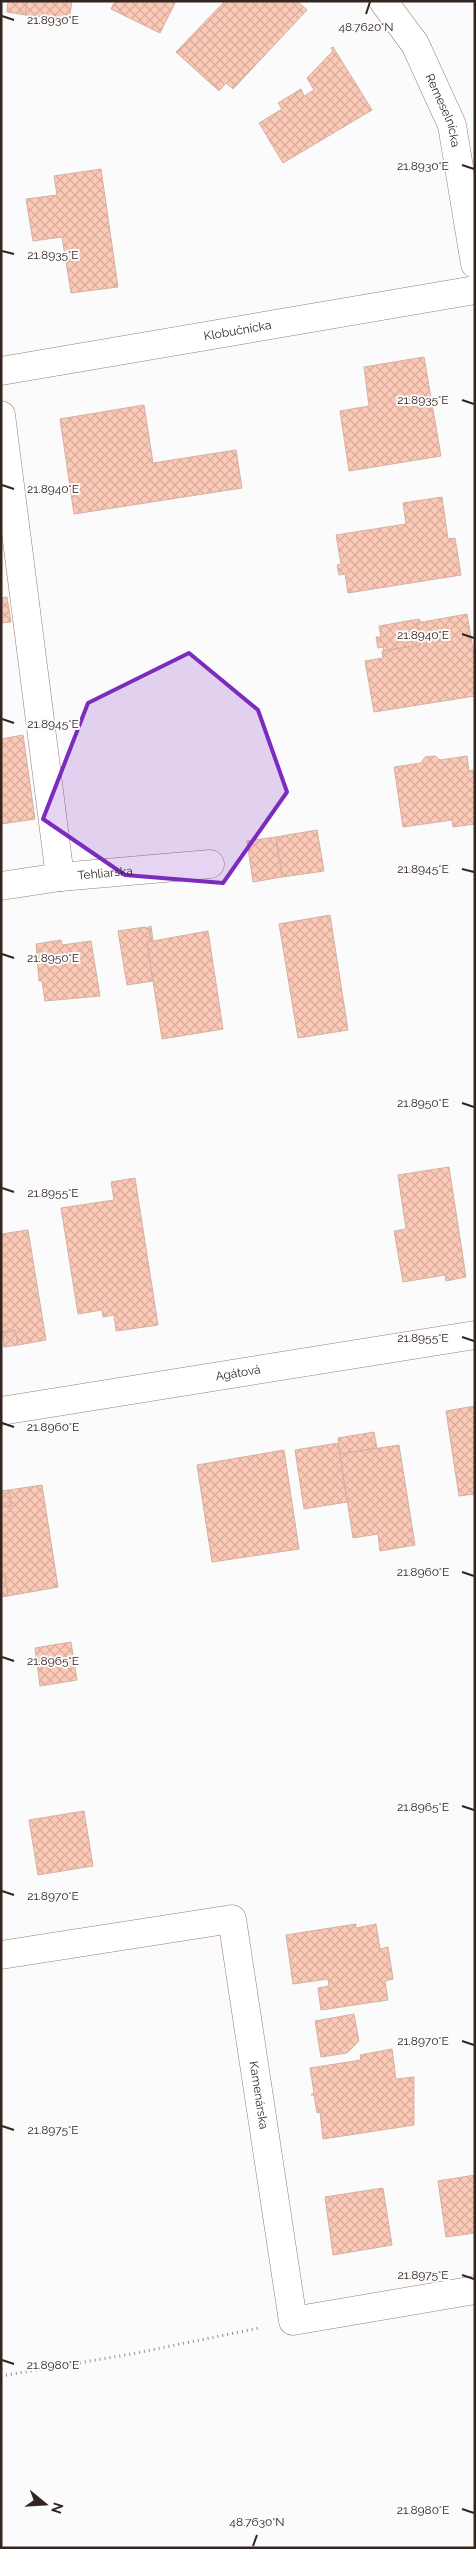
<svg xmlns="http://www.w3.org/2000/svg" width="476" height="2549" viewBox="0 0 476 2549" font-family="Raleway,sans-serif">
  <defs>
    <pattern id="building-cross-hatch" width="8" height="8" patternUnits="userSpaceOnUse" patternTransform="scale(1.25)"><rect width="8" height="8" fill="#fcc9b6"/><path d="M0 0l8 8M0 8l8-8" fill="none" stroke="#d8ac9c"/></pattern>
  </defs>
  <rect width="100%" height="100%" fill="#fbfbfb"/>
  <path fill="url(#building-cross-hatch)" stroke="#d5b1a4" d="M 8,1 L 27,1 L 25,15 L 7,12 Z
    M 27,1 L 72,1 L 69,21 L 25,15 Z
    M 115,1 L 176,1 L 160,33 L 111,9 Z
    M 225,1 L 297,1 L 307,10 L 233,89 L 226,83 L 219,91 L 176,52 Z
    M 333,47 L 372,110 L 283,163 L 259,123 L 282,109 L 278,103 L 301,89 L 304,96 L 314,90 L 307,78 L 333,51 L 331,48 Z
    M 101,169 L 118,287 L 71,293 L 62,237 L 33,241 L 26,199 L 57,195 L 54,176 Z
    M 424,357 L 441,456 L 349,471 L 340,411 L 369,406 L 364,367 Z
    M 144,405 L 153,463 L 236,450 L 242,488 L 74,514 L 60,419 Z
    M 442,497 L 448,539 L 455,538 L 461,575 L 348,593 L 345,574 L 339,575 L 337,565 L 341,564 L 336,535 L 406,524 L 403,503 Z
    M 7,597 L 11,622 L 1,623 L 1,598 Z
    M 467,614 L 475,661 L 475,696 L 374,712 L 365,661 L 383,658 L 382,651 L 420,645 L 417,623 Z
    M 419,619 L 421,622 L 417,623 L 420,645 L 384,651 L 383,647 L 378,648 L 376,637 L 381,637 L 379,626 Z
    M 23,735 L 35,819 L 1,824 L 1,739 Z
    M 435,756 L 440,760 L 467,756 L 469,771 L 473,770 L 475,783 L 475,824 L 453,827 L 452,820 L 403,827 L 394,767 L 421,763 L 425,757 Z
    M 317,830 L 324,871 L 282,877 L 276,837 Z
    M 276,837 L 282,877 L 253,882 L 247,841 Z
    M 330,915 L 348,1030 L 298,1038 L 279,924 Z
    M 151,926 L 153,941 L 208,931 L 223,1029 L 162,1039 L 147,942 L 151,941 L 149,929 L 145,929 Z
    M 145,927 L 149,929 L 151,941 L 147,942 L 153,981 L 127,985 L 118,931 Z
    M 61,940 L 62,945 L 91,941 L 100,996 L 45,1001 L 42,981 L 39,981 L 36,944 Z
    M 449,1167 L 466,1277 L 446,1281 L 445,1275 L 403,1282 L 394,1231 L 406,1229 L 398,1175 Z
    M 135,1178 L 158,1325 L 116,1331 L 114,1315 L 103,1317 L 102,1310 L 78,1314 L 61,1208 L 114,1200 L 111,1182 Z
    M 28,1230 L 46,1340 L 18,1345 L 15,1330 L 1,1333 L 1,1234 Z
    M 15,1330 L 18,1345 L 4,1347 L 2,1332 Z
    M 475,1406 L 475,1494 L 459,1496 L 446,1411 Z
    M 374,1432 L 377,1448 L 340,1454 L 338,1438 Z
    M 338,1443 L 347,1502 L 304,1509 L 295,1450 Z
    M 399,1445 L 415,1545 L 380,1551 L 378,1534 L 353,1538 L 340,1454 Z
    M 284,1450 L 299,1549 L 212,1562 L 197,1465 Z
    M 42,1485 L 58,1587 L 8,1596 L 5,1575 L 1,1576 L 1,1507 L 11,1506 L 9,1490 Z
    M 9,1490 L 11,1506 L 1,1507 L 1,1491 Z
    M 5,1575 L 8,1596 L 1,1597 L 1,1576 Z
    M 71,1642 L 77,1680 L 40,1686 L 35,1648 Z
    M 84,1811 L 93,1866 L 38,1875 L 29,1820 Z
    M 356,1924 L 356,1928 L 376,1924 L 380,1949 L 388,1947 L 393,1979 L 385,1981 L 388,2000 L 321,2010 L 318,1988 L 329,1986 L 328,1979 L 293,1984 L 286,1935 Z
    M 354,2014 L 359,2041 L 347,2053 L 321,2057 L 315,2021 Z
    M 392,2049 L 396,2079 L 414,2077 L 414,2125 L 323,2139 L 320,2112 L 317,2113 L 314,2095 L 311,2095 L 314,2093 L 310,2068 L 361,2060 L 360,2055 Z
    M 475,2175 L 475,2233 L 446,2237 L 438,2181 Z
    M 383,2188 L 392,2245 L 333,2255 L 325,2197 Z"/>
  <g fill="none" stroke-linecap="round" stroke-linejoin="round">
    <g stroke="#9c7b6f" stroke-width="29">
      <g id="minor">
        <path id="s1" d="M 383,1 L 415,44 L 452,125 L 475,264"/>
        <path id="s2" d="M 1,371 L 475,290"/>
        <path d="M 1,415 L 60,877"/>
        <path id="s3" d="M 1,886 L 60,877 L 210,864"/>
        <path id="s4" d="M 1,1411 L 475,1335"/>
        <path id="s5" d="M 1,1955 L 232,1919 L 293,2321 L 475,2290"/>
      </g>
    </g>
    <path stroke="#948d8a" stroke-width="3" stroke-dasharray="1 4" stroke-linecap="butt" d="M 1,2376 L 131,2354 L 259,2328"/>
    <use href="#minor" stroke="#fff" stroke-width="28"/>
  </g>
  <path fill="#7b2cbf" fill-opacity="0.2" stroke="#7b2cbf" stroke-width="4" stroke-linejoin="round" d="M 189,653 L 258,710 L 287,792 L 223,883 L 125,875 L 43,819 L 88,703 Z"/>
  <path fill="none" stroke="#332621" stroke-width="2" d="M 366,14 L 370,2M 2,16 L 14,20M 462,165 L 474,169M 2,251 L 14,254M 462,400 L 474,404M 2,485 L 14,489M 462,634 L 474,638M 2,719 L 14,723M 462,869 L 474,872M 2,954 L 14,958M 462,1103 L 474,1107M 2,1188 L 14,1192M 462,1337 L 474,1341M 2,1423 L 14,1427M 462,1572 L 474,1576M 2,1657 L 14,1661M 462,1806 L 474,1810M 2,1891 L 14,1895M 462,2041 L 474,2045M 2,2126 L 14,2130M 462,2275 L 474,2279M 2,2360 L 14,2364M 462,2509 L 474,2513M 253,2546 L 257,2535"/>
  <g text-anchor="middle" stroke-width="4" stroke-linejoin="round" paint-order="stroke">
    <g font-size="12" fill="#332621" stroke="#fbfbfb">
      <text dy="4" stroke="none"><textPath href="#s1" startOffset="126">Remeselnícka</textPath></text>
      <text dy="4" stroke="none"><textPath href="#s2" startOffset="240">Klobučnícka</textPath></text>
      <text dy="4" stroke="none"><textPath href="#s3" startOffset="105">Tehliarska</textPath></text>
      <text dy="4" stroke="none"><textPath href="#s4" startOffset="240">Agátová</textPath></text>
      <text dy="4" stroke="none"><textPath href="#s5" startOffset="412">Kamenárska</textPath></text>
    </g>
  </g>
  <g font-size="12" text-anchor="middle" fill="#332621" stroke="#fbfbfb" stroke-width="4" stroke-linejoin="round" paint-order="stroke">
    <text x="53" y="24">21.8930°E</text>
    <text x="366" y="31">48.7620°N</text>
    <text x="423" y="170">21.8930°E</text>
    <text x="53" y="259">21.8935°E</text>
    <text x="423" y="404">21.8935°E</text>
    <text x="53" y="493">21.8940°E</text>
    <text x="423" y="639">21.8940°E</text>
    <text x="53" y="728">21.8945°E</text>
    <text x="423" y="873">21.8945°E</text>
    <text x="53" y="962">21.8950°E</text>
    <text x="423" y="1107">21.8950°E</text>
    <text x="53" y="1197">21.8955°E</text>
    <text x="423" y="1342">21.8955°E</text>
    <text x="53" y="1431">21.8960°E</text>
    <text x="423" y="1576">21.8960°E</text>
    <text x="53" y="1665">21.8965°E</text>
    <text x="423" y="1811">21.8965°E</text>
    <text x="53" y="1900">21.8970°E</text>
    <text x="423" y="2045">21.8970°E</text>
    <text x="53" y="2134">21.8975°E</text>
    <text x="423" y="2279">21.8975°E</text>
    <text x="53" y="2369">21.8980°E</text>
    <text x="423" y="2514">21.8980°E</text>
    <text x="257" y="2526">48.7630°N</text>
  </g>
  <rect width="476" height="2549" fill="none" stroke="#332621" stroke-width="5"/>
  <g transform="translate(45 2504) rotate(108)" stroke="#fbfbfb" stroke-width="4" paint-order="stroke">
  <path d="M0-4L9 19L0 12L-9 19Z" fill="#332621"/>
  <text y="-8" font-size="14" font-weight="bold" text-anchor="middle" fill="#332621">N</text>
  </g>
</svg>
